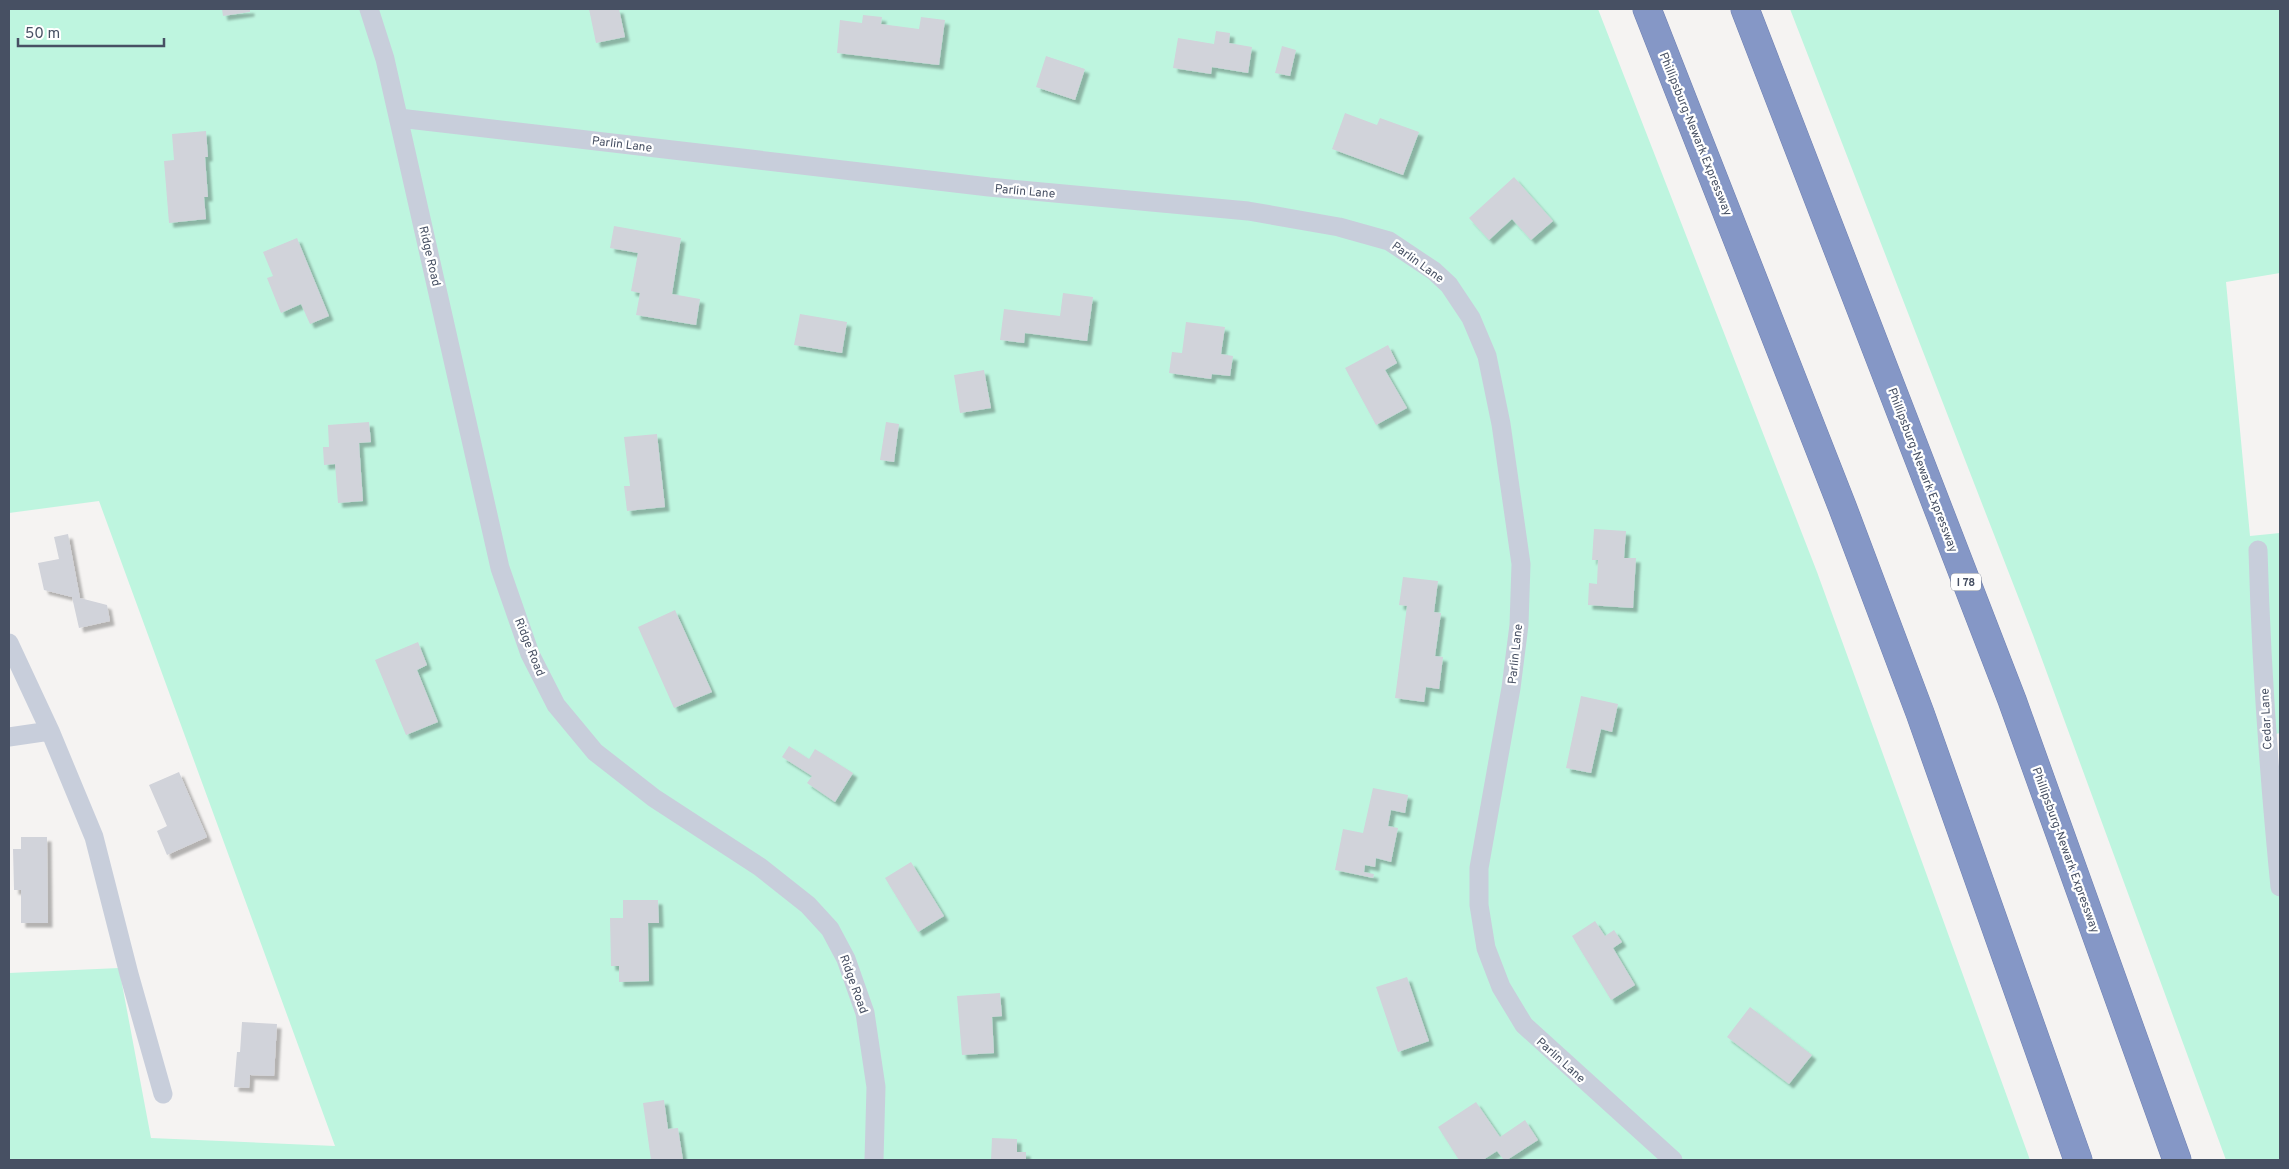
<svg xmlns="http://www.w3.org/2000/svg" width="2289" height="1169" viewBox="0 0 2289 1169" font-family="Overpass,sans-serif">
  <defs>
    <filter id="shadow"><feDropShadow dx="4.5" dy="4.5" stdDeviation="1" flood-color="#0004"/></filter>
  </defs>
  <rect width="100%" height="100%" fill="#f5f3f2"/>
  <path fill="#bef5df" d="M 9,9 L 1598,9 L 1817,572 L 2030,1160 L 9,1160 L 9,973 L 119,968 L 151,1138 L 335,1146 L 99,501 L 9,513 Z
    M 1790,9 L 2280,9 L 2280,273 L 2226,282 L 2250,536 L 2280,533 L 2280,733 L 2268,736 L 2280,841 L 2280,1160 L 2226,1160 L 2033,635 Z"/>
  <path fill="#d1d3da" filter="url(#shadow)" d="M 222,9 L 250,9 L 250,12 L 223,16 Z
    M 589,9 L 619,9 L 625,37 L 596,43 Z
    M 863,15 L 882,17 L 881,24 L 919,29 L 921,17 L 945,20 L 939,65 L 837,53 L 840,20 L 862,23 Z
    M 1216,31 L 1230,33 L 1229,43 L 1252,47 L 1248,73 L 1212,67 L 1211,74 L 1173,68 L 1178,38 L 1214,44 Z
    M 1282,46 L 1296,50 L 1290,76 L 1275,73 Z
    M 1046,56 L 1085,69 L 1075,100 L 1036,87 Z
    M 1345,113 L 1377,125 L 1380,118 L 1419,132 L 1403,175 L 1332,149 Z
    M 206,131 L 208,157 L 205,157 L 208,197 L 204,197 L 206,219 L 169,223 L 164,161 L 174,160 L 172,134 Z
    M 1514,177 L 1553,221 L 1531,240 L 1512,219 L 1489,240 L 1469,218 Z
    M 614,226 L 681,238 L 672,294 L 700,299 L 696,325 L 636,315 L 640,293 L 631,291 L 638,253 L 610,248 Z
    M 297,238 L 329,316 L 310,324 L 301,304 L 281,313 L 267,278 L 273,276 L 263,252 Z
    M 1063,293 L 1093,297 L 1087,341 L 1025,333 L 1024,343 L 1000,340 L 1004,309 L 1060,316 Z
    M 800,314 L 847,322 L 842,353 L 794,345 Z
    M 1186,322 L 1225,327 L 1221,354 L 1233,356 L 1230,376 L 1212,374 L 1211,379 L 1169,373 L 1172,352 L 1182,353 Z
    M 1388,345 L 1397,363 L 1385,370 L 1407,408 L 1376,425 L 1345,368 Z
    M 984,370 L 991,408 L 960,413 L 954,375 Z
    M 369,422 L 371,442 L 359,443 L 363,501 L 338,503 L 335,464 L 324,465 L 323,447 L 329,447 L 328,425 Z
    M 886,422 L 899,424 L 894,462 L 880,460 Z
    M 657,434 L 665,507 L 627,511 L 624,486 L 630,486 L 624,437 Z
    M 1594,529 L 1626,531 L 1624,558 L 1636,558 L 1633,608 L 1588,605 L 1589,583 L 1597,584 L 1598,560 L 1592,560 Z
    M 68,534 L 80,598 L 107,605 L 110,621 L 79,628 L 72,597 L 44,590 L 38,563 L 59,559 L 54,537 Z
    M 1403,577 L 1438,581 L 1434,612 L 1441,613 L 1435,656 L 1443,657 L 1439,689 L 1426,687 L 1424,702 L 1395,698 L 1407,606 L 1399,605 Z
    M 675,610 L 712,692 L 674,708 L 638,627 Z
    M 418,642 L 427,665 L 417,670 L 438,722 L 406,735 L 375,660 Z
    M 1581,696 L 1618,704 L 1612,732 L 1601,729 L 1591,773 L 1566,768 Z
    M 789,746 L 809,759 L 815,749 L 853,773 L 835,802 L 807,783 L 812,776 L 782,757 Z
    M 179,772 L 207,837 L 167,855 L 157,831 L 167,826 L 149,785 Z
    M 1373,788 L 1408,795 L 1405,813 L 1391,810 L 1388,826 L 1398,828 L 1391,862 L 1376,858 L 1375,867 L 1365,865 L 1364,872 L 1374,874 L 1373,878 L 1335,870 L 1343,829 L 1363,833 Z
    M 21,837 L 47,837 L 48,923 L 21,923 L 21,890 L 14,890 L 13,849 L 21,849 Z
    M 911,862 L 944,916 L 918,932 L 885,878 Z
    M 623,900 L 658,900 L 659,923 L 648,923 L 649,981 L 619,982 L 619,966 L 611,966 L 610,918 L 623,918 Z
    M 1595,921 L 1605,936 L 1614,930 L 1622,942 L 1613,948 L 1635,985 L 1611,1000 L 1572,936 Z
    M 1407,977 L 1429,1041 L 1398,1052 L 1376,987 Z
    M 1000,993 L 1002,1016 L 992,1017 L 994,1053 L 962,1055 L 957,996 Z
    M 1750,1007 L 1812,1055 L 1789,1084 L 1727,1037 Z
    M 242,1022 L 277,1024 L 274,1076 L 250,1075 L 249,1088 L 234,1087 L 237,1052 L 240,1052 Z
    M 664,1100 L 668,1129 L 678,1128 L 683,1160 L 651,1160 L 643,1103 Z
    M 1476,1102 L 1500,1137 L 1525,1120 L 1538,1140 L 1507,1160 L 1504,1160 L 1497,1151 L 1483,1160 L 1459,1160 L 1438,1127 Z
    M 992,1138 L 1017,1139 L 1017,1152 L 1026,1152 L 1026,1160 L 991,1160 Z"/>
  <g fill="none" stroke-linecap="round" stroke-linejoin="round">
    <g stroke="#7081b2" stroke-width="29">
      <path id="motorway" d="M 1647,9 L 1842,506 L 1920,713 L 2078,1160
        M 1745,9 L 2012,700 L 2177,1160"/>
    </g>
    <path stroke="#c8cedb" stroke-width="19" d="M 369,9 L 385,59 L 500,568 L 530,654 L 556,705 L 595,752 L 654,798 L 760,867 L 808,905 L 830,929 L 846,959 L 865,1013 L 876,1087 L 874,1160
      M 399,118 L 989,187 L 1248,211 L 1339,227 L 1389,241 L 1434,271 L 1449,285 L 1471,318 L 1487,356 L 1501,424 L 1521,564 L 1519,625 L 1511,688 L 1479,868 L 1479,905 L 1486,948 L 1501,987 L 1524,1025 L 1673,1160
      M 2258,550 C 2261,663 2269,775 2280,887
      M 9,643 L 50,731 L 94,837 L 129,974 L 163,1094
      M 9,737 L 50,731"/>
    <use href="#motorway" stroke="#8597c6" stroke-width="28"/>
  </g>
  <g text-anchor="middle" stroke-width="4.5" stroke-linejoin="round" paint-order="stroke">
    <rect fill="#fff" stroke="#7e8492" stroke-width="1" x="1951" y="573.5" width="30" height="17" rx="4"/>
    <g font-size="11" font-weight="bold" fill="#475063">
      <text x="1966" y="586">I 78</text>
    </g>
    <g font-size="12" fill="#475063" stroke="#fff">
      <text transform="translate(1696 134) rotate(68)" y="4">Phillipsburg-Newark Expressway</text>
      <text transform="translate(622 144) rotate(7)" y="4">Parlin Lane</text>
      <text transform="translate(1025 191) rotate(5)" y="4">Parlin Lane</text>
      <text transform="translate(430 256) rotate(77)" y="4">Ridge Road</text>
      <text transform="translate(1418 262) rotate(36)" y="4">Parlin Lane</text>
      <text transform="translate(1923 470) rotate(69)" y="4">Phillipsburg-Newark Expressway</text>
      <text transform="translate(530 647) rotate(68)" y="4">Ridge Road</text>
      <text transform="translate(1515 654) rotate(-84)" y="4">Parlin Lane</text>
      <text transform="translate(2266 719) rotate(-93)" y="4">Cedar Lane</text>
      <text transform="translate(2066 850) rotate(70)" y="4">Phillipsburg-Newark Expressway</text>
      <text transform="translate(854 984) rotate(70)" y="4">Ridge Road</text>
      <text transform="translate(1561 1060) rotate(42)" y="4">Parlin Lane</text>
    </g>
  </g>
  <rect width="2289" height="1169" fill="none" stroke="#475063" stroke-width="20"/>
  <path d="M18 38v8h146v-8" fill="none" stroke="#475063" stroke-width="2.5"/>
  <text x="25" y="38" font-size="15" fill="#475063" stroke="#ffffff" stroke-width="4" paint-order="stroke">50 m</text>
</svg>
